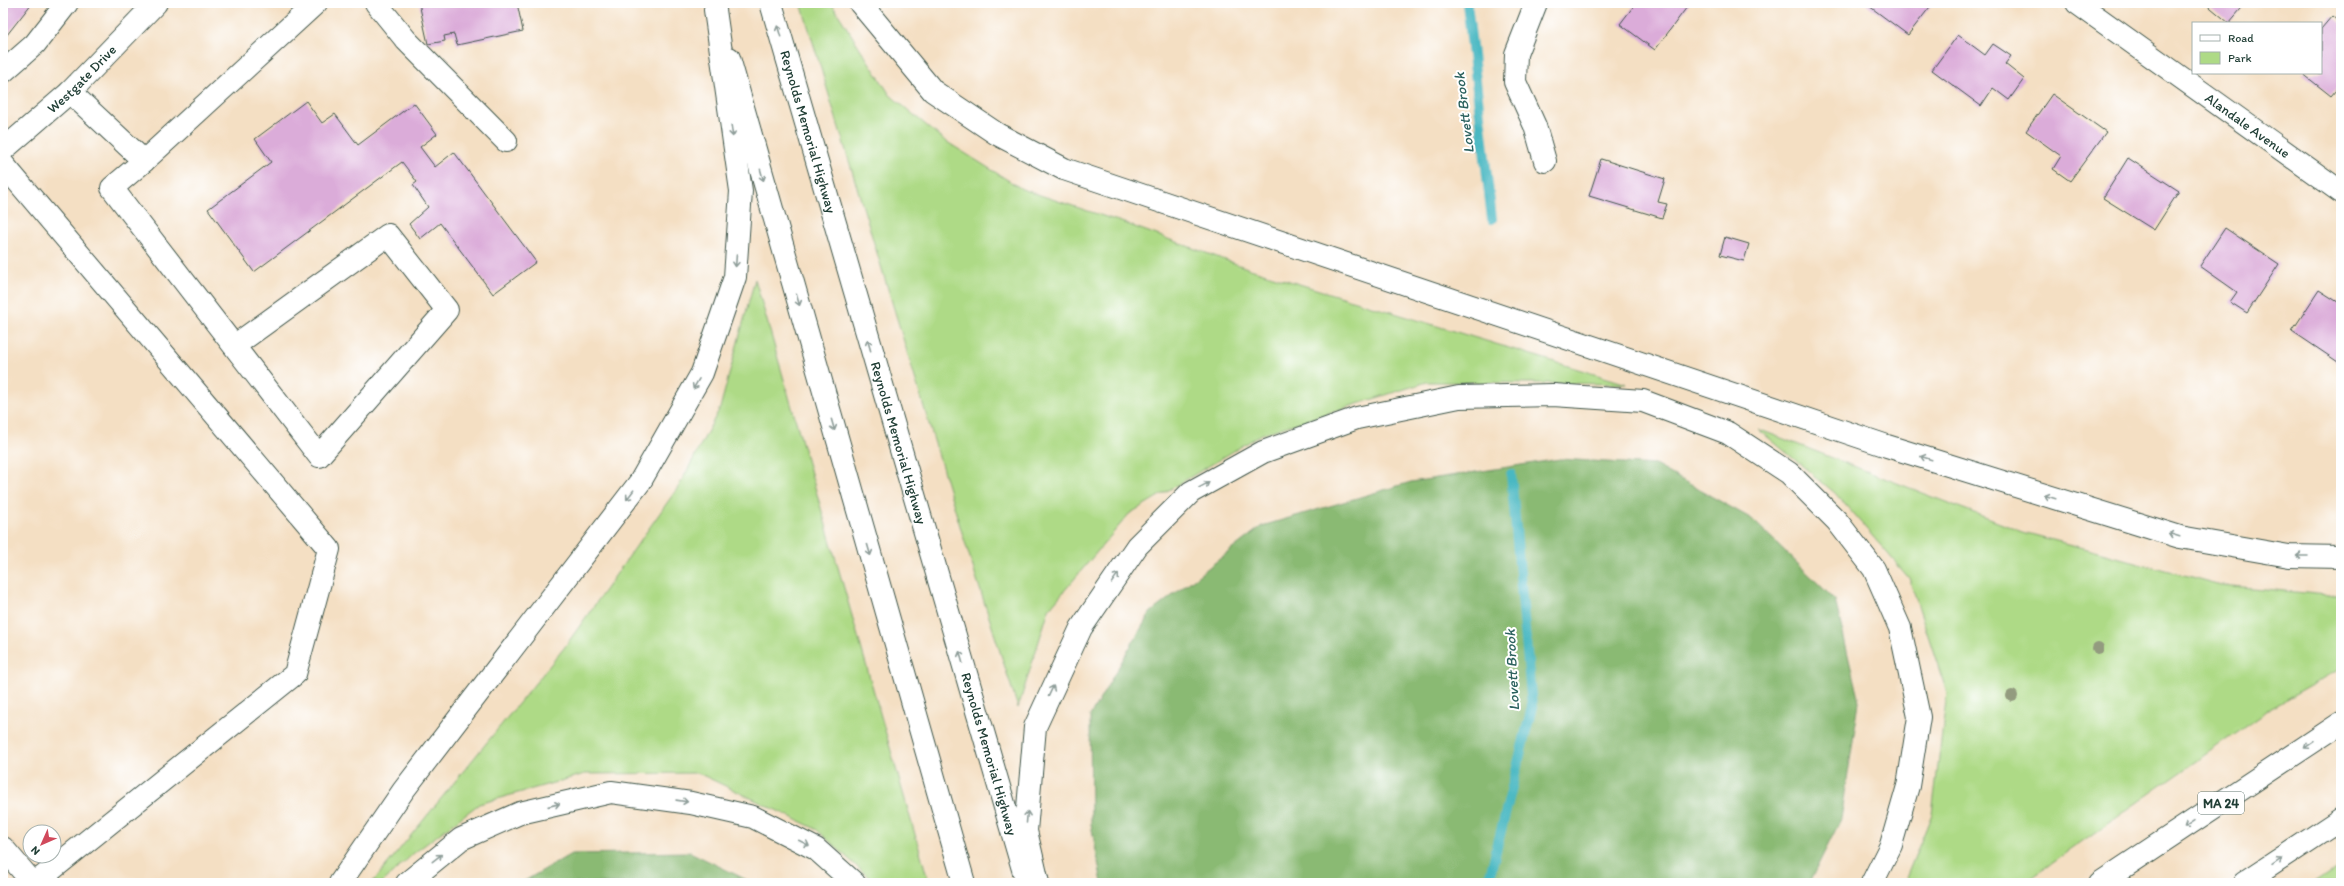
<svg xmlns="http://www.w3.org/2000/svg" width="2344" height="886" viewBox="0 0 2344 886" font-family="Itim,sans-serif">
  <rect width="100%" height="100%" fill="#fff"/>
  <filter id="ink" filterUnits="userSpaceOnUse"><feTurbulence type="fractalNoise" baseFrequency=".025" numOctaves="2"/><feDisplacementMap in="SourceGraphic" scale="8" xChannelSelector="R" yChannelSelector="G"/><feConvolveMatrix kernelMatrix="1 2 1 2 8 2 1 2 1" color-interpolation-filters="sRGB"/></filter>
  <filter id="wash" filterUnits="userSpaceOnUse"><feTurbulence type="fractalNoise" baseFrequency=".012" numOctaves="4" result="noise"/><feDisplacementMap in="SourceGraphic" scale="16" xChannelSelector="R" yChannelSelector="G"/><feGaussianBlur stdDeviation="0.9" result="paint"/><feColorMatrix in="noise" values="0 0 0 0 0 0 0 0 0 0 0 0 0 0 0 0 0 1.4 0 .05"/><feComposite in="paint" operator="in"/></filter>
  <g filter="url(#wash)">
    <rect width="100%" height="100%" fill="#f4dfc3"/>
    <path fill="#aeda86" stroke="#668c5d" d="M 801,3 L 831,3 L 890,95 L 944,140 L 1022,189 L 1124,223 L 1250,269 L 1627,384 L 1427,382 L 1262,434 L 1129,514 L 1049,609 L 1018,708 L 964,539 Z
      M 755,279 L 929,883 L 875,883 L 816,829 L 698,773 L 585,774 L 479,804 L 414,853 L 382,883 L 372,883 L 564,648 L 679,486 L 720,408 Z
      M 1758,429 L 2023,532 L 2221,585 L 2327,595 L 2341,593 L 2341,669 L 2270,709 L 2023,883 L 1904,883 L 1932,814 L 1947,693 L 1909,578 L 1835,493 Z
      M 2341,865 L 2341,880 L 2338,883 L 2314,883 Z"/>
    <path fill="#8aba73" stroke="#547c54" d="M 1560,459 L 1655,465 L 1752,519 L 1835,600 L 1859,702 L 1841,819 L 1809,883 L 1102,883 L 1091,824 L 1090,716 L 1150,613 L 1262,526 L 1411,482 Z
      M 690,852 L 753,883 L 521,883 L 571,854 Z"/>
    <g fill="none" stroke-linecap="round" stroke-linejoin="round">
      <path stroke="#49b8c2" stroke-width="10" d="M 1467,3 L 1492,219
        M 1488,883 L 1532,707 L 1511,474"/>
    </g>
    <g id="blocks">
      <path fill="#dbacd9" d="M 3,3 L 32,3 L 3,40 Z
        M 419,3 L 517,3 L 523,31 L 457,45 L 454,34 L 444,36 L 445,41 L 428,44 Z
        M 1636,3 L 1690,3 L 1655,50 L 1620,24 Z
        M 1865,3 L 1933,3 L 1908,35 Z
        M 2205,3 L 2246,3 L 2229,23 Z
        M 2332,16 L 2341,24 L 2341,54 L 2339,56 L 2341,58 L 2341,84 L 2331,96 L 2302,73 L 2321,73 L 2321,29 Z
        M 1958,35 L 1985,55 L 1993,44 L 2011,56 L 2005,64 L 2024,79 L 2009,100 L 1993,88 L 1981,106 L 1932,70 Z
        M 2052,94 L 2106,132 L 2070,181 L 2053,169 L 2061,156 L 2026,131 Z
        M 306,101 L 322,123 L 335,114 L 358,145 L 414,103 L 437,134 L 420,147 L 435,167 L 454,152 L 536,262 L 493,294 L 440,223 L 420,239 L 409,224 L 428,207 L 413,185 L 417,182 L 402,162 L 254,272 L 208,209 L 271,162 L 255,139 Z
        M 2128,158 L 2179,191 L 2154,230 L 2103,198 Z
        M 1601,159 L 1665,179 L 1658,202 L 1667,204 L 1662,218 L 1589,196 Z
        M 2225,228 L 2279,264 L 2247,313 L 2230,302 L 2237,292 L 2200,266 Z
        M 1725,237 L 1749,244 L 1744,261 L 1720,255 Z
        M 2319,290 L 2341,304 L 2341,364 L 2292,331 Z"/>
    </g>
  </g>
  <g filter="url(#ink)">
    <use href="#blocks" fill-opacity="0" stroke="#3f5549" stroke-width="1"/>
    <g fill="none" stroke-linecap="round" stroke-linejoin="round">
      <g stroke="#3f5549" stroke-width="24">
        <g id="minor">
          <path d="M 376,3 L 406,40 L 506,141"/>
          <path d="M 1536,3 L 1516,54 L 1515,82 L 1535,126 L 1545,161"/>
          <path id="s1" d="M 2077,3 L 2341,192"/>
          <path d="M 3,72 L 35,44 L 67,3"/>
          <path d="M 70,92 L 144,161 L 112,188 L 319,456 L 447,310 L 388,235 L 234,346"/>
          <path id="s2" d="M 3,150 L 70,92 L 156,3"/>
          <path d="M 144,161 L 316,3"/>
          <path d="M 3,164 L 329,549 L 295,674 L 35,883"/>
          <path d="M 3,848 L 33,883"/>
        </g>
      </g>
      <g stroke="#3f5549" stroke-width="24">
        <g id="major">
          <path id="s3" d="M 771,3 L 1027,883"/>
          <path d="M 729,58 L 964,883"/>
        </g>
      </g>
      <g stroke="#3f5549" stroke-width="24">
        <path id="highway" d="M 860,3 L 933,91 L 997,134 L 1064,169 L 1887,446 L 2180,537 L 2289,556 L 2341,557
          M 340,883 L 403,791 L 640,482 L 702,373 L 735,277 L 741,191 L 715,10
          M 407,883 L 461,839 L 520,813 L 611,792 L 691,803 L 753,817 L 816,849 L 854,883
          M 1038,883 L 1026,831 L 1035,727 L 1081,628 L 1137,546 L 1191,492 L 1263,452 L 1357,418 L 1459,397 L 1553,395 L 1643,401 L 1728,433 L 1789,473 L 1837,521 L 1874,569 L 1900,628 L 1919,717 L 1908,786 L 1891,845 L 1872,883
          M 2100,883 L 2341,723
          M 2244,883 L 2341,819"/>
      </g>
      <use href="#minor" stroke="#fff" stroke-width="22"/>
      <use href="#major" stroke="#fff" stroke-width="22"/>
      <use href="#highway" stroke="#fff" stroke-width="22"/>
    </g>
    <g fill="#939b7f">
      <circle cx="2098" cy="648" r="6"/>
      <circle cx="2012" cy="696" r="6"/>
    </g>
    <defs><path id="oneway-shaft" d="M-6 0H5M1.5-3L5.5 0L1.5 3" fill="none" stroke-width="1.6" stroke-linecap="round" stroke-linejoin="round"/></defs>
    <g stroke="#8f9e9a">
      <use href="#oneway-shaft" transform="translate(779 31) rotate(-106)"/>
      <use href="#oneway-shaft" transform="translate(732 131) rotate(82)"/>
      <use href="#oneway-shaft" transform="translate(762 175) rotate(74)"/>
      <use href="#oneway-shaft" transform="translate(736 261) rotate(94)"/>
      <use href="#oneway-shaft" transform="translate(798 300) rotate(74)"/>
      <use href="#oneway-shaft" transform="translate(869 345) rotate(-106)"/>
      <use href="#oneway-shaft" transform="translate(696 384) rotate(120)"/>
      <use href="#oneway-shaft" transform="translate(833 425) rotate(74)"/>
      <use href="#oneway-shaft" transform="translate(1926 458) rotate(-163)"/>
      <use href="#oneway-shaft" transform="translate(1204 485) rotate(-29)"/>
      <use href="#oneway-shaft" transform="translate(630 495) rotate(127)"/>
      <use href="#oneway-shaft" transform="translate(2050 497) rotate(-163)"/>
      <use href="#oneway-shaft" transform="translate(2174 535) rotate(-163)"/>
      <use href="#oneway-shaft" transform="translate(869 550) rotate(74)"/>
      <use href="#oneway-shaft" transform="translate(2302 556) rotate(-180)"/>
      <use href="#oneway-shaft" transform="translate(1115 578) rotate(-55)"/>
      <use href="#oneway-shaft" transform="translate(961 657) rotate(-106)"/>
      <use href="#oneway-shaft" transform="translate(1051 691) rotate(-65)"/>
      <use href="#oneway-shaft" transform="translate(2309 745) rotate(146)"/>
      <use href="#oneway-shaft" transform="translate(682 801) rotate(8)"/>
      <use href="#oneway-shaft" transform="translate(554 805) rotate(-13)"/>
      <use href="#oneway-shaft" transform="translate(1027 817) rotate(-85)"/>
      <use href="#oneway-shaft" transform="translate(2189 824) rotate(146)"/>
      <use href="#oneway-shaft" transform="translate(804 843) rotate(27)"/>
      <use href="#oneway-shaft" transform="translate(437 858) rotate(-38)"/>
      <use href="#oneway-shaft" transform="translate(2277 861) rotate(-34)"/>
    </g>
  </g>
  <g text-anchor="middle" stroke-width="4" stroke-linejoin="round" paint-order="stroke">
    <rect fill="#fff" stroke="#627771" stroke-width="1" x="2198" y="792" width="46" height="22" rx="3"/>
    <g font-size="13" font-weight="bold" fill="#1f3d34">
      <text x="2221" y="808">MA 24</text>
    </g>
    <g font-size="14" fill="#1f3d34" stroke="#fff">
      <text dy="5" stroke="none"><textPath href="#s2" startOffset="106">Westgate Drive</textPath></text>
      <text dy="5" stroke="none"><textPath href="#s1" startOffset="210">Alandale Avenue</textPath></text>
      <text dy="5" stroke="none"><textPath href="#s3" startOffset="134">Reynolds Memorial Highway</textPath></text>
      <text dy="5" stroke="none"><textPath href="#s3" startOffset="458">Reynolds Memorial Highway</textPath></text>
      <text dy="5" stroke="none"><textPath href="#s3" startOffset="782">Reynolds Memorial Highway</textPath></text>
    </g>
    <g font-size="15" font-style="italic" fill="#2c625f" stroke="#fff">
      <text transform="translate(1464 113) rotate(-97)" y="5">Lovett Brook</text>
      <text transform="translate(1512 670) rotate(-93)" y="5">Lovett Brook</text>
    </g>
  </g>
  <rect width="2344" height="886" fill="none" stroke="#fff" stroke-width="16"/>
  <rect x="2192" y="22" width="130" height="52" fill="#ffffff" stroke="#a5b1ae"/>
  <rect x="2200" y="35" width="20" height="6" fill="#ffffff" stroke="#a5b1ae"/>
  <text x="2228" y="42" font-size="12" fill="#1f3d34">Road</text>
  <rect x="2200" y="52" width="20" height="12" fill="#aeda86" stroke="#a5b1ae"/>
  <text x="2228" y="62" font-size="12" fill="#1f3d34">Park</text>
  <g transform="translate(42 844) rotate(225)"><circle r="19" fill="#ffffff" stroke="#a5b1ae"/>
  <path d="M0-3L7 15L0 10L-7 15Z" fill="#d1495b"/>
  <text y="-6" font-size="11" font-weight="bold" text-anchor="middle" fill="#1f3d34">N</text>
  </g>
</svg>
